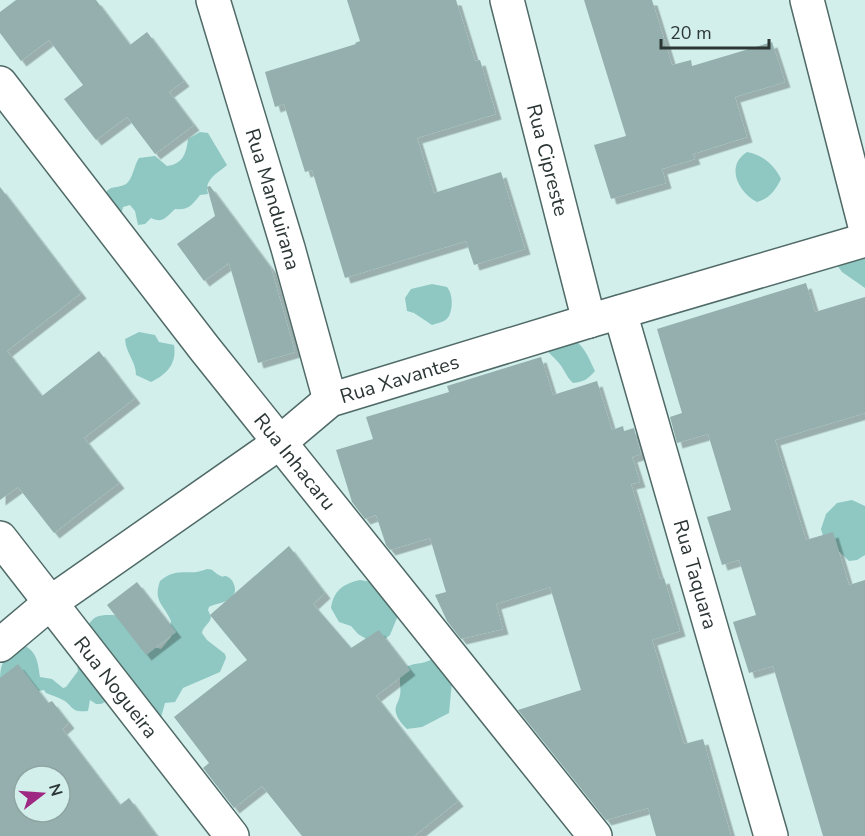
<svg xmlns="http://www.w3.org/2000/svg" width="865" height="836" viewBox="0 0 865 836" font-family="'Nunito Sans',sans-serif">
  <defs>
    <filter id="shadow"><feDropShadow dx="5.5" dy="5.5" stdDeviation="0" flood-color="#0004"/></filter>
  </defs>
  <rect width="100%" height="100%" fill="#d2efec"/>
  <path fill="#8fc8c2" d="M 200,132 L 208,133 L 227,165 C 217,174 204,179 208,194 L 200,195 C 193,204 188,211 175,209 C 166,217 163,224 151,218 L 145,224 L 138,225 L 135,211 L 130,205 L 123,207 L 121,215 L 103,199 C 109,183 114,190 126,184 C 133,179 134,165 139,158 L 155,156 L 167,166 C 183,164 186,154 188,139 Z
    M 747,152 C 762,154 775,166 781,179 C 775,191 770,198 757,202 C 738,192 725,166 747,152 Z
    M 865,221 L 865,288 L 842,272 L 837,265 Z
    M 432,284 L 447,287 C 453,294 453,308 449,316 C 446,322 438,323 432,325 L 414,313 L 407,311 L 405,298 L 411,289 Z
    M 139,332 L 155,335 L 159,342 L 174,345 C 177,364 167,374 151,382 L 136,375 C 136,361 126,354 125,339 Z
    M 571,337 C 585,347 588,356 595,371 C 588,379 584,382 573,383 C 566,377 564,368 558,362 C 553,356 548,353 544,346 Z
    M 852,500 L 865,506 L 865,555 L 857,560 L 849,561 L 823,536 L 821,529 L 826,514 L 837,503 Z
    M 207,569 C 214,569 213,572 219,575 C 225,579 222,574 228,577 C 233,579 237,589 234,594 C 230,603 216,603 209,607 L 208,610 L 211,617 C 210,624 203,626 202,633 L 207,640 L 225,654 L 226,658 L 220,672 L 183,688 L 175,702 L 165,703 L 160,721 L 136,688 L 101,704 L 96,704 L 90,700 L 88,711 C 69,713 74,705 61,699 C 57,697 51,695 46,693 L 44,690 L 39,691 L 0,685 C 0,659 3,661 23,645 C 37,651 38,663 40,677 L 52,679 L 63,688 L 66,687 L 78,671 C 75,659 84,623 96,617 C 103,614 115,615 121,616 L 154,647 L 161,649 L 171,637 L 170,629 L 171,621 C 163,603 153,602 160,581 C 178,566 188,577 207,569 Z
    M 360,580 L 372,582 L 399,613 L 390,635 L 384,640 L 368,640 L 358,634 L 351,626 L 339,622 L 331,608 C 334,590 343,584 360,580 Z
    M 432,659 L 439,664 L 452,682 L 449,713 L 422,727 L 407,729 C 402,724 398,720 396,713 C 394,706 399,702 400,695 C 402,685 396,676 405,668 C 412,662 424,665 432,659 Z"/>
  <path fill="#94afad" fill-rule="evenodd" filter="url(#shadow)" d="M 16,0 L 96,0 L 130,45 L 147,32 L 184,81 L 169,92 L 194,125 L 155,154 L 127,117 L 96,140 L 64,99 L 83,85 L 49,40 L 21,61 L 0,33 L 0,12 Z
    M 347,0 L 456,0 L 475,61 L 480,60 L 496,114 L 417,138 L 434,193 L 501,172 L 525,249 L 474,265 L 466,241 L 345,278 L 312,170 L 305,172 L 284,104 L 275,107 L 265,72 L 356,44 L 355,43 L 360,41 Z
    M 584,0 L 652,0 L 672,65 L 691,60 L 692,66 L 772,42 L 785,82 L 735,97 L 747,137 L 693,154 L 695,159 L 662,169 L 666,183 L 611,199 L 594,145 L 626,136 Z
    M 210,186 L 271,268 L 295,352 L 258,363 L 229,263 L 204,281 L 177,244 L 215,216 L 207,187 Z
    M 0,187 L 81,293 L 7,351 L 42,396 L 99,351 L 135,398 L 84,438 L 119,483 L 54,533 L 18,487 L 0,500 Z
    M 806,283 L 815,312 L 865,297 L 865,413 L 775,440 L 806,540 L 833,532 L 849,585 L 865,580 L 865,836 L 823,836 L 773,666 L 749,673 L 733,622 L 756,615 L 739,560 L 722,565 L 707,517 L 731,510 L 708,434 L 677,443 L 670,417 L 682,413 L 657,329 Z
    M 541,357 L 553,395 L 597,381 L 612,430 L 623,426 L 624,431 L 634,428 L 641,454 L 632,457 L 640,482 L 631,484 L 660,579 L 664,578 L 680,631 L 652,640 L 684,744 L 703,739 L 731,836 L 656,836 L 648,808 L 606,820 L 518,710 L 581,690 L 550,587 L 496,604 L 503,629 L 461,639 L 447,621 L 435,595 L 446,592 L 430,538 L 390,550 L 386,545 L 376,515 L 365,519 L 352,502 L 336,450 L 373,439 L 366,417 L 449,392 L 447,386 Z
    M 289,546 L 325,593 L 313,604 L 351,648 L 379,630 L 410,670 L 376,696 L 458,801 L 414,836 L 302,836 L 262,786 L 234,808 L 203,768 L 209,763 L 174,717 L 247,660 L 210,615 Z
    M 137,582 L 176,632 L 146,655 L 107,605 Z
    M 18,664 L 48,703 L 52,701 L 69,723 L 62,729 L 120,805 L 129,798 L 157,836 L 0,836 L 0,678 ZM 24,776 L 60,776 L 60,812 L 24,812 Z"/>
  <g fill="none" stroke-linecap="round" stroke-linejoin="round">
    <g stroke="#506a67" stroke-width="36">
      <g id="street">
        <path id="s1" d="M 213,0 L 288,248 L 330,400"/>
        <path id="s2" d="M 507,0 L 589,321"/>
        <path d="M 807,0 L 865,226"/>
        <path id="s3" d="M 0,83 L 205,349 L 595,836"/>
        <path id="s4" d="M 620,312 L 771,836"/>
        <path id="s5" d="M 0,538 L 232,836"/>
        <path id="s6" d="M 0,645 L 50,603 L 279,443 L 330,400 L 589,321 L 865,240"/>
      </g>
    </g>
    <use href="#street" stroke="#fff" stroke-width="33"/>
  </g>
  <g text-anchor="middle" stroke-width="4.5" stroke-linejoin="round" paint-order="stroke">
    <g font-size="20" fill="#2b3635" stroke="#d2efec">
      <text dy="7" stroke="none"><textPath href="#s2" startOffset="165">Rua Cipreste</textPath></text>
      <text dy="7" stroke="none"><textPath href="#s1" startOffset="208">Rua Manduirana</textPath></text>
      <text dy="7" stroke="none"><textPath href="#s6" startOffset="484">Rua Xavantes</textPath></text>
      <text dy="7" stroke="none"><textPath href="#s3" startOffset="480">Rua Inhacaru</textPath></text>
      <text dy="7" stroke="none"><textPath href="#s4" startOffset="273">Rua Taquara</textPath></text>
      <text dy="7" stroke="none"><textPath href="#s5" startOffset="189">Rua Nogueira</textPath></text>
    </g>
  </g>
  <g transform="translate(42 794) rotate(73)"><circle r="28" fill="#d2efec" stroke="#8fa5a3" stroke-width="1.5"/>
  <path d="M0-4.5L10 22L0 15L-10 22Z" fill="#9e2983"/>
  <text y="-9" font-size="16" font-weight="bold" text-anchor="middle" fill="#2b3635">N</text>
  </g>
  <path d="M661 39v9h108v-9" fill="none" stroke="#2b3635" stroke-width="3"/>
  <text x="670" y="39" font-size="18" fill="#2b3635" stroke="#d2efec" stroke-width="4.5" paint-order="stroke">20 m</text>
</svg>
